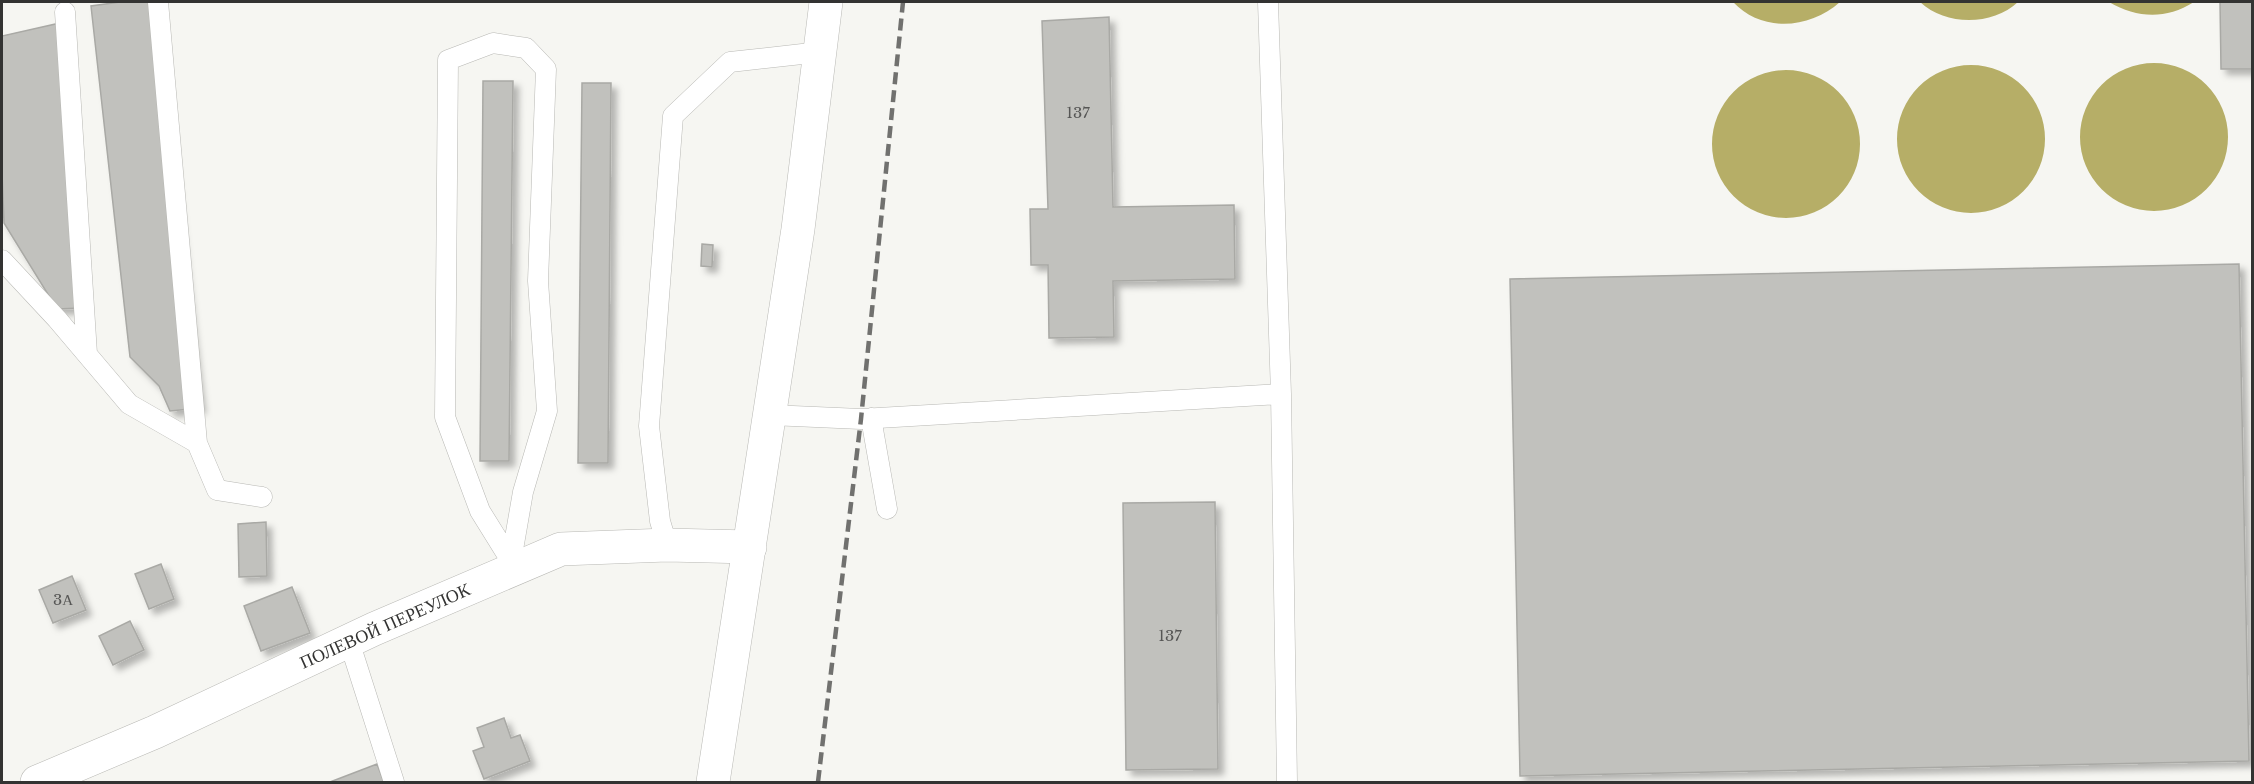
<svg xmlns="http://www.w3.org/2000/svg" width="2254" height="784" viewBox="0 0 2254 784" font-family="'Libre Baskerville',serif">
  <defs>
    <filter id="shadow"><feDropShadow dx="5.5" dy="5.5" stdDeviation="3" flood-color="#0004"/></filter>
  </defs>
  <rect width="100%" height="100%" fill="#f6f6f2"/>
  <path fill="#b6ae67" d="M 1733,2 L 1840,2 C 1810,29 1762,33 1733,2 Z
    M 1920,2 L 2018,2 C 1992,26 1946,26 1920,2 Z
    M 2109,2 L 2194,2 C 2165,20 2137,18 2109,2 Z
    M2080 137a74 74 0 1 1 148 0a74 74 0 1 1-148 0Z
    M1897 139a74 74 0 1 1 148 0a74 74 0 1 1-148 0Z
    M1712 144a74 74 0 1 1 148 0a74 74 0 1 1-148 0Z"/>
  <path fill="#c1c1bd" stroke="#a9a9a5" stroke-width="1.5" filter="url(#shadow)" d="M 120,2 L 152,2 L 200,408 L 170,411 L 159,386 L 130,357 L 91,6 Z
    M 2220,2 L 2252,2 L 2252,69 L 2221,69 Z
    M 1109,17 L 1113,207 L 1234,205 L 1235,279 L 1113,281 L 1114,337 L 1049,338 L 1048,265 L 1031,265 L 1030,209 L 1048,209 L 1042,21 Z
    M 60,23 L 81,308 L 57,309 L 4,223 L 2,173 L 2,36 Z
    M 483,81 L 513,81 L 509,461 L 480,461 Z
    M 582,83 L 611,83 L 608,463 L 578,463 Z
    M 702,244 L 713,245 L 712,267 L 701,266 Z
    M 2239,264 L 2249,761 L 1520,776 L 1510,279 Z
    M 1215,502 L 1218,769 L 1126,770 L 1123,503 Z
    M 266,522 L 267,576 L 239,577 L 238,524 Z
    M 161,564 L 174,599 L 149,609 L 135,574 Z
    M 72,576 L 86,610 L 53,623 L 39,590 Z
    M 292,587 L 310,633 L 261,651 L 244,606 Z
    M 130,621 L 144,650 L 113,665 L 99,636 Z
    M 504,718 L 511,738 L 520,735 L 530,761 L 484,779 L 473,751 L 484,747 L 477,728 Z
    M 377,764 L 384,782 L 330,782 Z"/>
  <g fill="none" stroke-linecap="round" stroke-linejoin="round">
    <g stroke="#b8b8b4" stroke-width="21">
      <path id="service" d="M 158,2 L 197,443
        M 1268,2 L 1281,394
        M 65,12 L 87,354
        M 2,260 L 57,319 L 129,404 L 197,443 L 217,490 L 262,497
        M 770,415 L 861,419 L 1281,394 L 1287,782
        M 871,418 L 887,509
        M 667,545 L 660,521 L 649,426 L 673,116 L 730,62 L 820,52
        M 511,561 L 523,492 L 547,411 L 538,281 L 546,69 L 526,48 L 493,43 L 448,60 L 445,417 L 480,511 L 516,569
        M 349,641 L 394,782"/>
    </g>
    <g stroke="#b8b8b4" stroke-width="34">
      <path id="minor" d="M 37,782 L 155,732 L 374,629 L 561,549 L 667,545 L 750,547"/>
    </g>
    <g stroke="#b8b8b4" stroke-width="34">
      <path id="tertiary" d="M 713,782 L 798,229 L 826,2"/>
    </g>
    <use href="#service" stroke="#fff" stroke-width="20"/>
    <use href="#minor" stroke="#fff" stroke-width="33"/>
    <use href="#tertiary" stroke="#fff" stroke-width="33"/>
    <path stroke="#71716f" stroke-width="4.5" stroke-dasharray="12 6" stroke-linecap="butt" d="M 818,782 L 861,419 L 903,2"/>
  </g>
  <g text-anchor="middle" stroke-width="4.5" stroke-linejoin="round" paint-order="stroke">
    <g font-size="15" fill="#565655">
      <text x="1078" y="118">137</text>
      <text x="63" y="605">3А</text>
      <text x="1170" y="641">137</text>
    </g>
    <g font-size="18" fill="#333332" stroke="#fffffe">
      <text transform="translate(385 626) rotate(-24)" y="6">ПОЛЕВОЙ ПЕРЕУЛОК</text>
    </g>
  </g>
  <rect width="2254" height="784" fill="none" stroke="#333332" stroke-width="6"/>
</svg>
